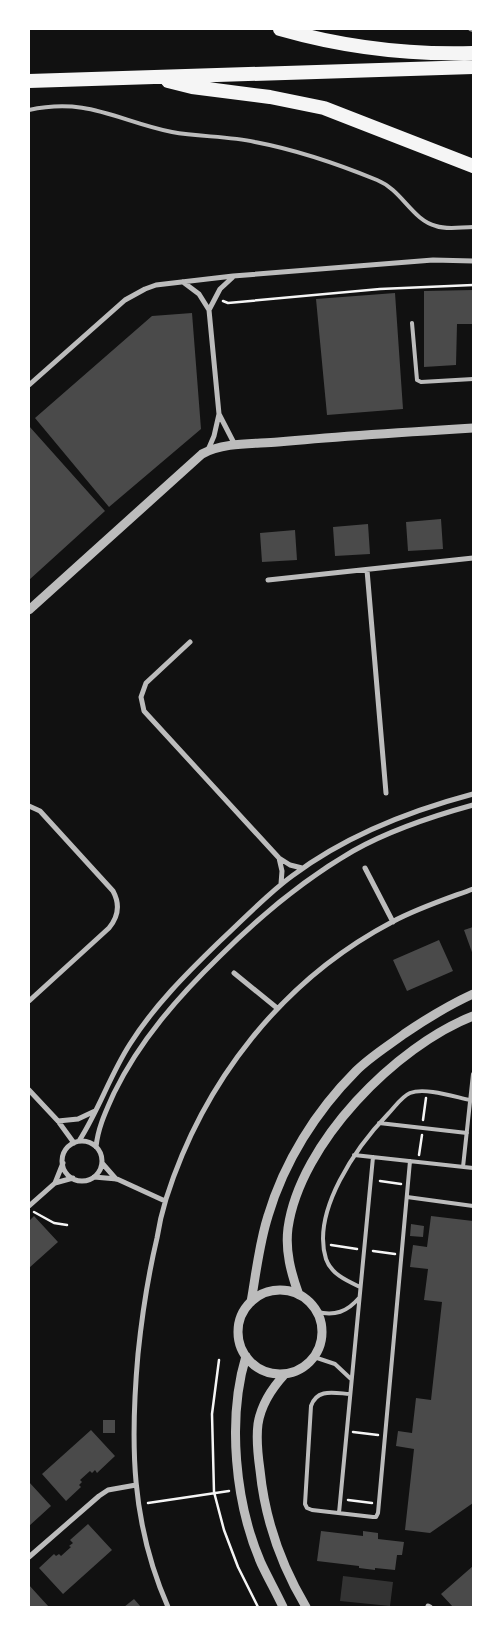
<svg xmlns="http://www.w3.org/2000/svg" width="502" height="1636" viewBox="0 0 502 1636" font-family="'Fira Sans Condensed',sans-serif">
  <rect width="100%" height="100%" fill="#111"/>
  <path fill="#333" d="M 343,1576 L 393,1582 L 390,1606 L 340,1601 Z"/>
  <path fill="#4a4a4a" d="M 473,290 L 473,324 L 457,324 L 456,365 L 424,367 L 424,291 Z
    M 395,293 L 403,409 L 327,415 L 316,299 Z
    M 192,313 L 201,429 L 109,507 L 35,418 L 152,316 Z
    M 29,426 L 105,511 L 29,580 Z
    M 441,519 L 443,549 L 408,551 L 406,522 Z
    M 368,524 L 370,554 L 335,556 L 333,527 Z
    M 295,530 L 297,560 L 262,562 L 260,533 Z
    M 473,927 L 473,955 L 464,930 Z
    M 439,940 L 453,971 L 407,991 L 393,960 Z
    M 34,1216 L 58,1242 L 29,1268 L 29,1221 Z
    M 431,1216 L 473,1221 L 473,1503 L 430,1533 L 405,1530 L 414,1449 L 396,1446 L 398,1431 L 412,1433 L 416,1398 L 431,1400 L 442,1302 L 424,1300 L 428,1269 L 410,1267 L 413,1245 L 427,1247 Z
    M 411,1224 L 424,1226 L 423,1237 L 410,1236 Z
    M 103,1420 L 115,1420 L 115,1433 L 103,1433 Z
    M 91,1430 L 115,1456 L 97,1473 L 95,1470 L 92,1473 L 90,1471 L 80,1480 L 82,1482 L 79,1485 L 81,1487 L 66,1501 L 42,1474 Z
    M 29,1482 L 51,1506 L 29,1526 Z
    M 88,1524 L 112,1550 L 63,1594 L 39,1568 L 54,1554 L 56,1556 L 59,1554 L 61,1556 L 71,1547 L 69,1546 L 73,1543 L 70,1540 Z
    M 321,1531 L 363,1536 L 363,1531 L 378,1533 L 378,1539 L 404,1542 L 402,1555 L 397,1555 L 395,1570 L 375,1568 L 375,1570 L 359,1568 L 359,1566 L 317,1561 Z
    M 473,1566 L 473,1607 L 453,1607 L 441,1594 Z
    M 29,1585 L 38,1595 L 49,1607 L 29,1607 Z
    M 134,1599 L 141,1607 L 124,1607 Z"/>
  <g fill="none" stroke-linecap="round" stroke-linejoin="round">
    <path stroke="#f5f5f5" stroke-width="2.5" d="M 223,301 L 228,303 L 380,289 L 473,285
      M 423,1120 L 426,1098
      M 419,1155 L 422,1135
      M 380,1181 L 401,1184
      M 34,1212 L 54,1223 L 67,1225
      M 331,1245 L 357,1249
      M 373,1251 L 395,1254
      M 219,1360 L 212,1414 L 214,1492 L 224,1530 L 238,1567 L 258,1607
      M 353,1432 L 378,1435
      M 348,1500 L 372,1503
      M 148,1503 L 229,1491"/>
    <path stroke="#bcbcbc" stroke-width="4" d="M 29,110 C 88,97 118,121 172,132 C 199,137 228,136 255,142 C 297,150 338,164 377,180 C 402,190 412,220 436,226 C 447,230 461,227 473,227
      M 412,323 L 417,380 L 421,382 L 473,379
      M 379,1123 L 467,1133
      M 354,1155 L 473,1168
      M 463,1167 L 473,1074
      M 407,1197 L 473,1206
      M 360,1287 C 347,1281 331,1274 326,1259 C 311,1211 357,1146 388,1114 C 395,1107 401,1097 410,1093 C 425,1087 455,1097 470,1100
      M 317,1312 C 335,1316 347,1312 359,1298
      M 314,1357 L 335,1364 L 351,1379
      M 350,1394 C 334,1393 317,1388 311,1406 L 305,1504 L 307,1508 L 312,1510 L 373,1517 L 376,1517 L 378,1513 L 410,1161
      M 339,1513 L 373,1157"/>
    <path stroke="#bcbcbc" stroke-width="5" d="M 183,282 L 199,294 L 209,310 L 219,414 L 235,445
      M 209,310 L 220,289 L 233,277
      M 29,385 L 125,300 L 145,289 L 156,285 L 233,276 L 433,260 L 473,261
      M 208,450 L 214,436 L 219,414
      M 367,570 L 386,793
      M 268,580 L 473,558
      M 190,642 L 146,683 L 141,697 L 144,711 L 279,858 L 290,865 L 302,868
      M 29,806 L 40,811 L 113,891 C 120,904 119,916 109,928 L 29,1001
      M 279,858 L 282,871 L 281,884
      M 365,868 L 393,922
      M 234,973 L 277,1008
      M 29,1090 L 58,1121 L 74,1143
      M 58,1121 L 78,1119 L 95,1111
      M 79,1141 C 99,1110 110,1075 130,1044 C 154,1006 186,974 219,942 C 243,920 266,895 292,876 C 345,836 409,811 473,794
      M62 1161a20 20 0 1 1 40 0a20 20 0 1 1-40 0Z
      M 96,1147 C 98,1127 106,1111 114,1093 C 140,1040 178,997 220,956 C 261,915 303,880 353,851 C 390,830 433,816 473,805
      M 102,1163 L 116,1179
      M 94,1177 L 117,1179 L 165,1201
      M 55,1183 L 73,1178
      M 29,1206 L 55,1183 L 63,1163
      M 29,1557 L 99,1496 L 108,1490 L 136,1485
      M 428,1606 L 430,1607
      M 168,1607 C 131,1523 130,1444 138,1354 C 142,1315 148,1276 157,1238 C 159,1225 162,1212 166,1199 C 203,1082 282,980 392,922 C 418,908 446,899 473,889"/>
    <path stroke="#bcbcbc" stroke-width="9" d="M 29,610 L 202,454 C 223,442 254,444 278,442 C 343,436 408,432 473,428
      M238 1332a42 42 0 1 1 84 0a42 42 0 1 1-84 0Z
      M 299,1295 C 291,1273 285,1251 288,1228 C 300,1143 396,1046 473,1016
      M 251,1302 C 256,1274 259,1244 268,1216 C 284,1162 316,1111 356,1071 C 370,1057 388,1046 404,1034 C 426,1019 449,1005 473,994
      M 246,1356 C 227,1419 235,1503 261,1563 C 268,1578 276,1592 283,1607
      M 285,1374 C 272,1388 261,1405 258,1424 C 256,1439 258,1456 260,1470 C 265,1520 281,1565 306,1607"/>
    <path stroke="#f5f5f5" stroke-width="14" d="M 280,29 C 343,47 408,55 473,53
      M 29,81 L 473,67
      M 168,81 L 192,87 L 270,97 L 324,108 L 473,166"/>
    <path stroke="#9a9a9a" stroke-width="4" d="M 470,29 L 473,30"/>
  </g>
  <rect width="502" height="1636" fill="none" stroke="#ffffff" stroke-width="60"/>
</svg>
